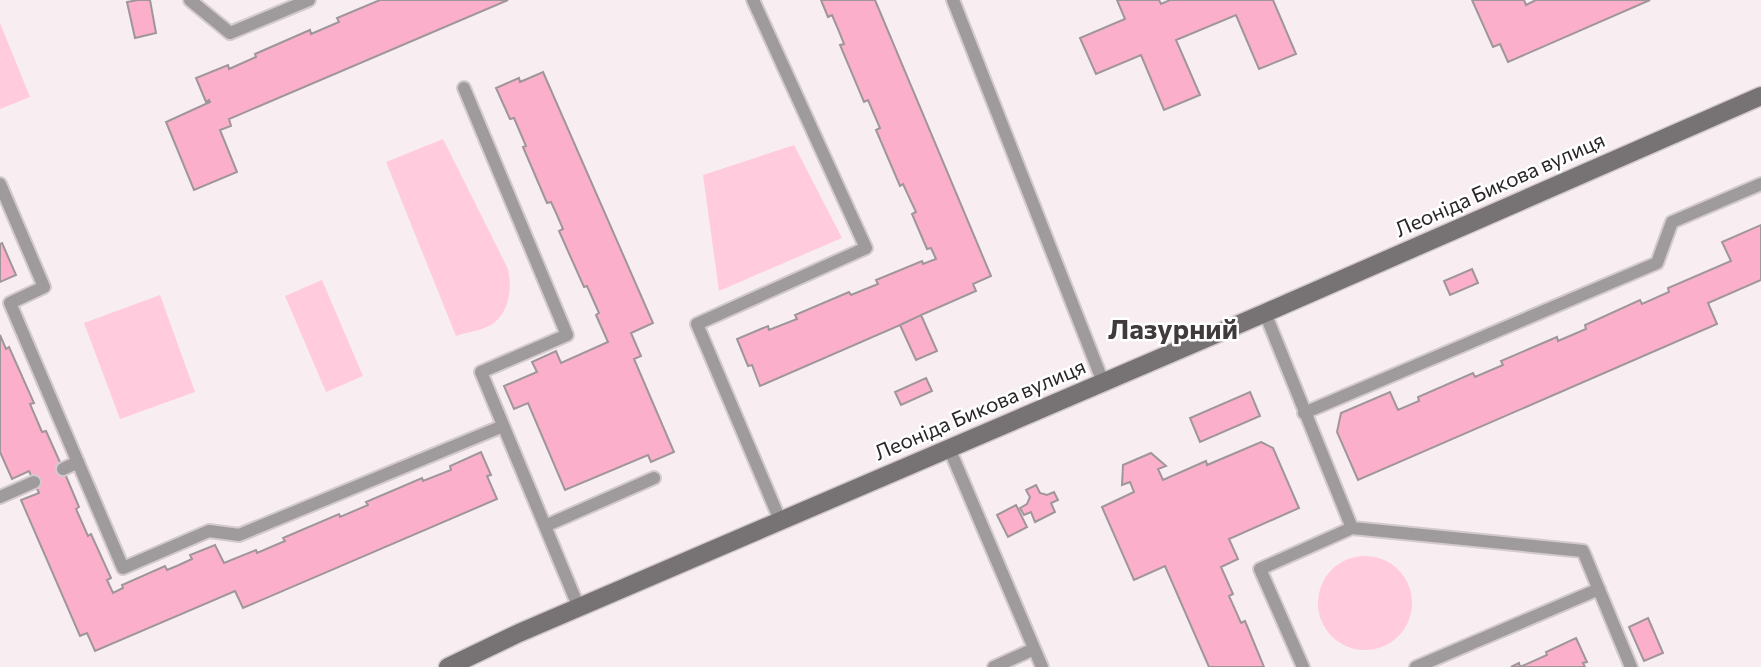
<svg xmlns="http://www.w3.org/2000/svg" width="1761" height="667" viewBox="0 0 1761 667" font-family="Commissioner,sans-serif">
  <rect width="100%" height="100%" fill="#f8eef1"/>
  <path fill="#ffcbdd" d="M 0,23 L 30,97 L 0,109 Z
    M 443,139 L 508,269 C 512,287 510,310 494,323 C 485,330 467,332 456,336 L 386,162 Z
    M 794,145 L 842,238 L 719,291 L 703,175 Z
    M 322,280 L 363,376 L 326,392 L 285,296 Z
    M 160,295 L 195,392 L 120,419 L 84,323 Z
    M1318 603a47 47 0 1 1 94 0a47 47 0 1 1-94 0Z"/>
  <path fill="#fbafcb" stroke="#9f9699" stroke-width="2" d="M 138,0 L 150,0 L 156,33 L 135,38 L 127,2 Z
    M 380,0 L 508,0 L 229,119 L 231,126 L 220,130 L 237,172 L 194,190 L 166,122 L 210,102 L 209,100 L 206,102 L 196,78 L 228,65 L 229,69 L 256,57 L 255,54 L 310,30 L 311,34 L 339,22 L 337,18 Z
    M 821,0 L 875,0 L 991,276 L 973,284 L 976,291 L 921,315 L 937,351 L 916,360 L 900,325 L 760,386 L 752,365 L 748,366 L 737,339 L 768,326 L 769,330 L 797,319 L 795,315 L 849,292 L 851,295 L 878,284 L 876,280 L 922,261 L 923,264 L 936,259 L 931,248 L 927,249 L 912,214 L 916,212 L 903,184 L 900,186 L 876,130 L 880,128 L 868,100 L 864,102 L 840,45 L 844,44 L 838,29 L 832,15 L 828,17 Z
    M 1117,0 L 1159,0 L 1161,4 L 1170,0 L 1273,0 L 1296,54 L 1259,69 L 1236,15 L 1176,40 L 1200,95 L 1164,110 L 1141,55 L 1096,74 L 1080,38 L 1125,19 Z
    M 1472,0 L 1524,0 L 1526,5 L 1536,0 L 1650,0 L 1508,62 L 1500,44 L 1493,47 Z
    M 543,72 L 653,323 L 631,333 L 641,356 L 634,359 L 674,452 L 651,462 L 648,455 L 565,490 L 528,403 L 514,409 L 504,386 L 537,372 L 532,362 L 556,351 L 561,363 L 608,342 L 596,315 L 599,313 L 587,286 L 584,287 L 559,231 L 563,229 L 557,215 L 551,202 L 547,203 L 523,147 L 526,146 L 514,118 L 510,119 L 496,88 L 519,78 L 520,82 Z
    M 1761,225 L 1761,280 L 1708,303 L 1717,324 L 1358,480 L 1337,432 L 1341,413 L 1390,392 L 1398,410 L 1419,401 L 1418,397 L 1473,373 L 1475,377 L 1503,365 L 1501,361 L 1557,337 L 1558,341 L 1586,329 L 1585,325 L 1640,300 L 1642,304 L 1669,292 L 1668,288 L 1731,261 L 1722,242 Z
    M 2,243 L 16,275 L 0,282 L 0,244 Z
    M 1472,269 L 1478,283 L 1450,295 L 1444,281 Z
    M 921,315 L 937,351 L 916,360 L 900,325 Z
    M 0,335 L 6,349 L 9,347 L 34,403 L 30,404 L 42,432 L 46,431 L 63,469 L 79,507 L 76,509 L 88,536 L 91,534 L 111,578 L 107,580 L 113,593 L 123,588 L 122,585 L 165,566 L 167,570 L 179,565 L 192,559 L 190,555 L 215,545 L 224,563 L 256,550 L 257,553 L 285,541 L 283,538 L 339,514 L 340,517 L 368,505 L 366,502 L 422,478 L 423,481 L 451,470 L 450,466 L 481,452 L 491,475 L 487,476 L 497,499 L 243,608 L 235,591 L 95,651 L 87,633 L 80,636 L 21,500 L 39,493 L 29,471 L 12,479 L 0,452 Z
    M 926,378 L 932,391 L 901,405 L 895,392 Z
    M 1250,392 L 1260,416 L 1200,442 L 1190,418 Z
    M 1261,442 L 1273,448 L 1299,508 L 1229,539 L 1238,559 L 1221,567 L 1233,594 L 1229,596 L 1241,623 L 1245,621 L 1264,667 L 1209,667 L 1165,566 L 1134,580 L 1102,507 L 1134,492 L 1130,482 L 1122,485 L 1123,465 L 1151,453 L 1166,466 L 1158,469 L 1163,480 L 1206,461 L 1207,465 Z
    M 1036,485 L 1040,493 L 1047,495 L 1054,492 L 1058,500 L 1051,503 L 1055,512 L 1035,522 L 1031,512 L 1024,515 L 1020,508 L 1027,504 L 1030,497 L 1026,490 Z
    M 1016,505 L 1027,527 L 1008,537 L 997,515 Z
    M 1648,618 L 1663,653 L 1644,661 L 1629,627 Z
    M 1576,638 L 1587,662 L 1583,663 L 1585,667 L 1511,667 L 1519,663 L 1520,667 L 1547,655 L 1546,652 Z"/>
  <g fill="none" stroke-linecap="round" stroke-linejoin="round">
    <g stroke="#d3cacd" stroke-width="16">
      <path id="lane" d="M 190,0 L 230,33 L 309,0
        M 753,0 L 866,248 L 697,324 L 780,520
        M 953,0 L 1103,382
        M 464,88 L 567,335 L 481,372 L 579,608
        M 0,184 L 44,287 L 10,303 L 123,568 L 209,531 L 239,535 L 503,426
        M 1265,313 L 1352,528 L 1583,551 L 1631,667
        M 1304,413 L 1657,263 L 1672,222 L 1761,184
        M 949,448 L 1042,667
        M 63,469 L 78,462
        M 0,497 L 34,482
        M 545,526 L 654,478
        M 994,667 L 1034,649
        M 1303,667 L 1260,569 L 1352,528
        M 1416,667 L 1599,589"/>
    </g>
    <g stroke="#d3cacd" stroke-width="21">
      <path id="secondary" d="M 448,667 L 519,633 L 1265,313 L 1761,96"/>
    </g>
    <use href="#lane" stroke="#9f9b9c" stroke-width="12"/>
    <use href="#secondary" stroke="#777274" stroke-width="18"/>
  </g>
  <g text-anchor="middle" stroke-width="5" stroke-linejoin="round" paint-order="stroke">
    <g font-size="21" fill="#292627" stroke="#fff">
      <text transform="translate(1500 185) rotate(-24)" y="7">Леоніда Бикова вулиця</text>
      <text transform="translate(980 410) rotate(-23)" y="7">Леоніда Бикова вулиця</text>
    </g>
    <g font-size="28" font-weight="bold" fill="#413a3d" stroke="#fff">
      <text x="1173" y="339">Лазурний</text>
    </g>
  </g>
</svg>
